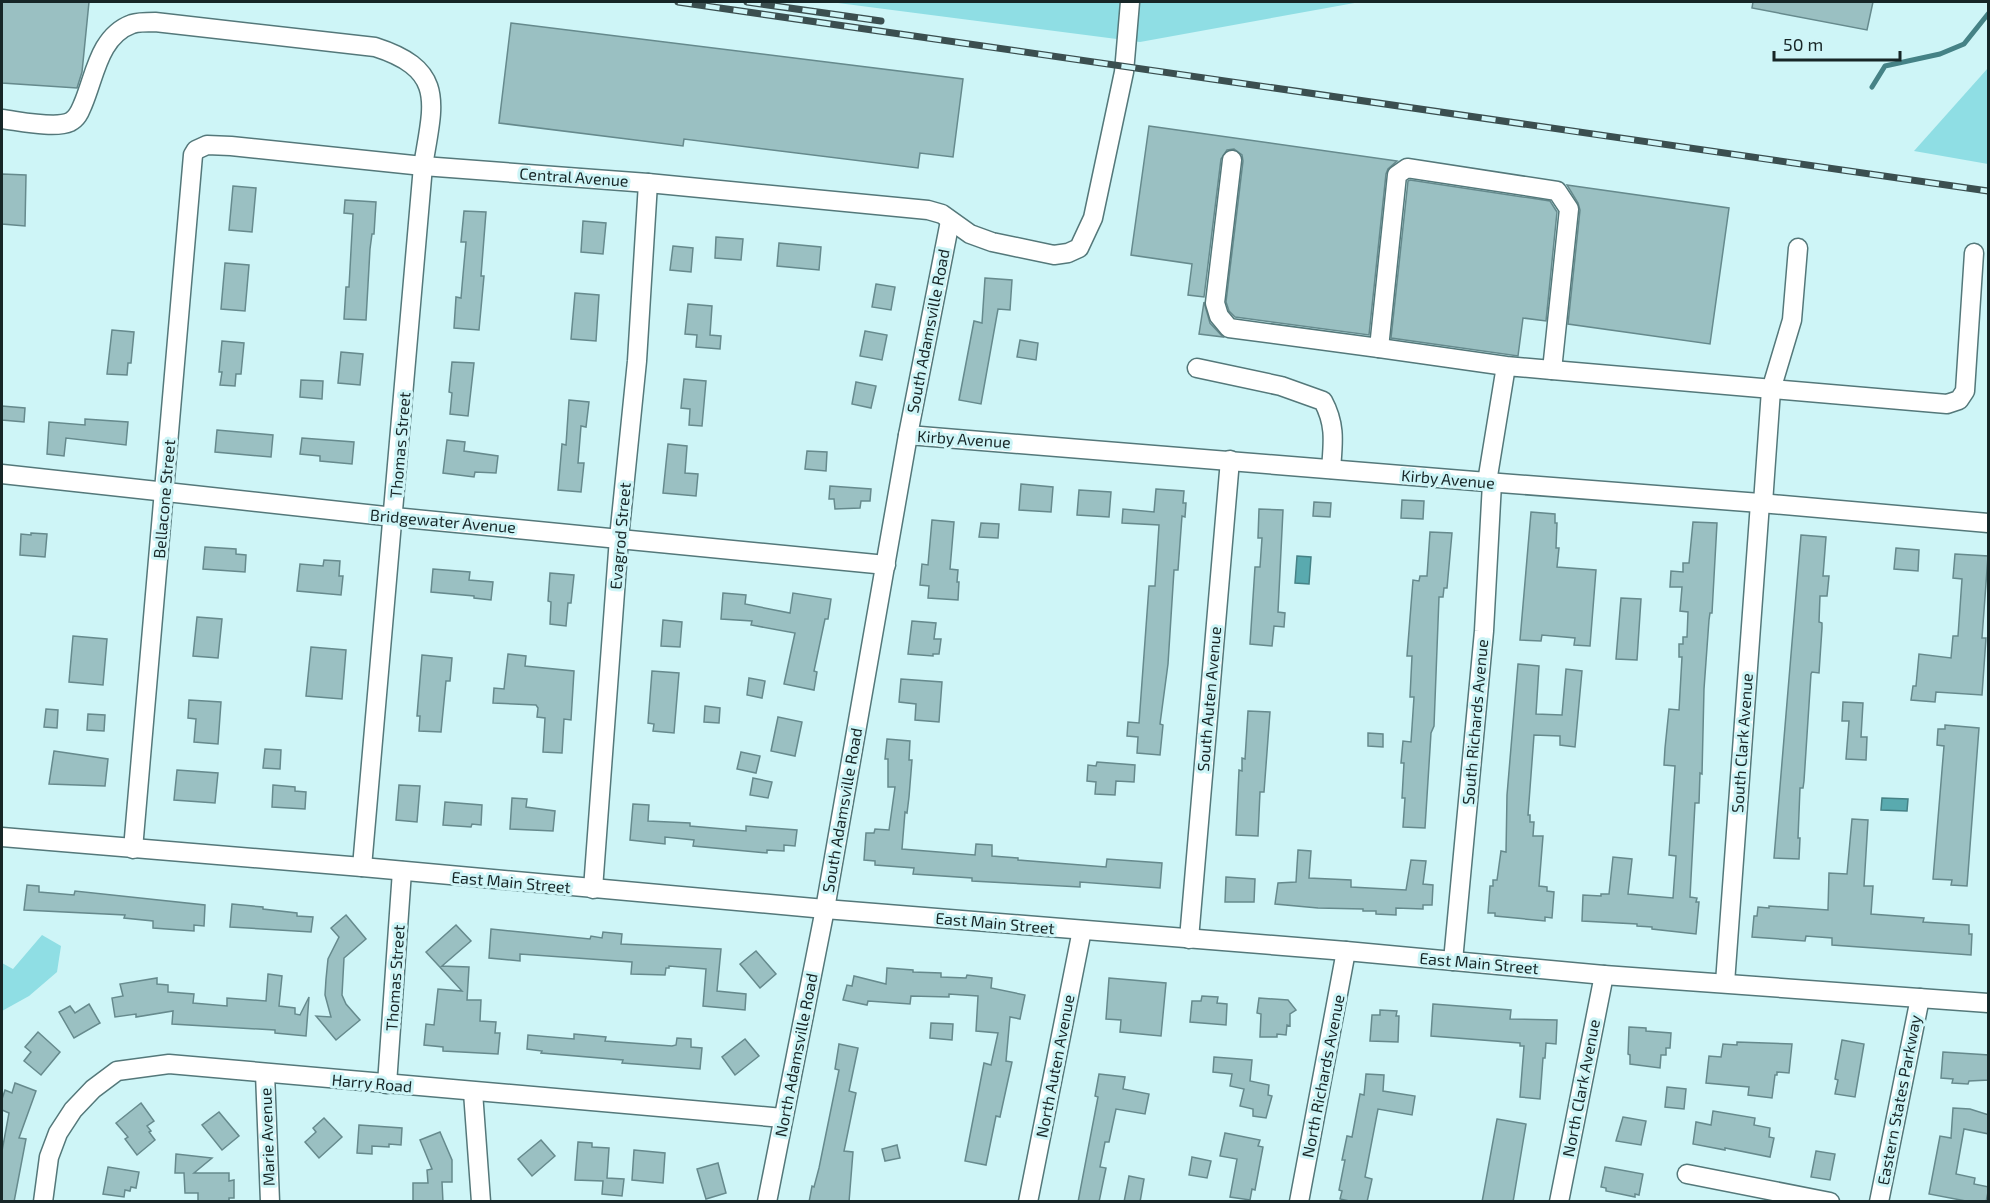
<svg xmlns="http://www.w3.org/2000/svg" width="1990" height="1203" viewBox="0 0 1990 1203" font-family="'Exo 2',sans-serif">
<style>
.green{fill:#8fdee4}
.water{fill:#59aaaf;stroke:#458286;stroke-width:1.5}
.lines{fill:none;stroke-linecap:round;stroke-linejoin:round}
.stream{stroke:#458286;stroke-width:5}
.building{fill:#9ac0c2;stroke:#668a8d;stroke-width:1.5}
.minor-casing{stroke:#54787a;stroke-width:21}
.minor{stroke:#fff;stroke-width:18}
.rail-casing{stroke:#3b4f50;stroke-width:7}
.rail{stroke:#cef5f7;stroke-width:4.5;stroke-dasharray:14;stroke-linecap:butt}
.labels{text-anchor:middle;stroke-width:6;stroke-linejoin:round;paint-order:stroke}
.street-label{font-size:16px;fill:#172627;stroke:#cef5f7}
</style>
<rect width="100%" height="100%" fill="#cef5f7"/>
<!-- green -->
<g class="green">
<path d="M840,2H1360L1140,42L838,3Z"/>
<path d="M1988,68V164L1914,151Z"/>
<path d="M42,935L61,946L57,972L29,996L2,1011V963L13,969Z"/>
</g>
<!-- water -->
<g class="water">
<path d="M1297,556L1311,557L1309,584L1295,583Z"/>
<path d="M1882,798L1908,799L1907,811L1881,810Z"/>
</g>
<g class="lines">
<!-- stream -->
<path class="stream" d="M1872,87L1885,66L1940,54L1964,44L1988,14"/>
</g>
<!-- building -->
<g class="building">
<path d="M2,2H89L82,72L77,88L2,83Z"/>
<path d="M1753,2H1873L1867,30L1752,8Z"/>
<path d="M511,23L963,79L953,157L920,153L918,168L684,139L683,146L499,123Z"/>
<path d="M1149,126L1397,161L1388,169L1386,174L1369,335L1235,317L1229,311L1226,302L1243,161L1242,155L1234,149L1227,150L1221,159L1204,297L1188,295L1192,264L1131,255Z"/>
<path d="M2,174L26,175L25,226L2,224Z"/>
<path d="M1410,180L1550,201L1557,212L1546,321L1523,318L1518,356L1391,338L1408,181Z"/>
<path d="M1567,185L1729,208L1710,344L1568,324L1580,210L1578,203Z"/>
<path d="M233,186L256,188L252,232L229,230Z"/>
<path d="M345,200L376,202L374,234H372L370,249L366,320L344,319L346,287H349L353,214L344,213Z"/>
<path d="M464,211L486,212L481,276H484L479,330L454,328L456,297L461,298L463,275L466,242H461Z"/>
<path d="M583,221L606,223L603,254L581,252Z"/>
<path d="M716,237L743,239L741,260L715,258Z"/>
<path d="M779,243L821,247L819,270L777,266Z"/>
<path d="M673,246L693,248L691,272L670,270Z"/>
<path d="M225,263L249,265L245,311L221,309Z"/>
<path d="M985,278L1012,280L1010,310L998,309L981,404L959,400L974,321L982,323Z"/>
<path d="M876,284L895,287L891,310L872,307Z"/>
<path d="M575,293L599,295L596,341L571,339Z"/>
<path d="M1204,302L1210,323L1223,337L1199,334Z"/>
<path d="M688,304L712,306L710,335L721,336L720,349L696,347L697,335L685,334Z"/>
<path d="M112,330L134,332L131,363H128L127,375L107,374Z"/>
<path d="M865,331L887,335L882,360L860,356Z"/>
<path d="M1020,340L1038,343L1036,360L1017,357Z"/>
<path d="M222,341L244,343L241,374H236L235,386L220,385L222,372H219Z"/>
<path d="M341,352L363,354L360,385L338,383Z"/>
<path d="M452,362L474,363L468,416L450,414L452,393L449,392Z"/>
<path d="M684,379L706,381L702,426L689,425L690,409L681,408Z"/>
<path d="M301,380L323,381L322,399L300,397Z"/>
<path d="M856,382L876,386L871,408L852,404Z"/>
<path d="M569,400L589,402L586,427L581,426L578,463H584L581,492L558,490L562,444L566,445Z"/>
<path d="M2,406L25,408L24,422L2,420Z"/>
<path d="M85,419L128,422L126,445L66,438L64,456L47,454L49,422L85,425Z"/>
<path d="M217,430L273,435L271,457L215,452Z"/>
<path d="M302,438L354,442L352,464L320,461V456L300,454Z"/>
<path d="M447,440L465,442L464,451L498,456L496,473L475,472L474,477L443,473Z"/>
<path d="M668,444L687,446L685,473L698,474L696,496L663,493Z"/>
<path d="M807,451L827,452L826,471L805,469Z"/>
<path d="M1021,484L1053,487L1051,512L1019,510Z"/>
<path d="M830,486L871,489L870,501H861L860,508L835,509L834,499H829Z"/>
<path d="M1156,489L1184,491L1183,503H1186L1185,517L1182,516L1178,570H1174L1168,664L1160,724L1163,725L1160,755L1137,753L1138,737L1127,736L1128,722L1139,723L1149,586H1155L1159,525L1122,523L1123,509L1154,512Z"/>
<path d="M1079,490L1111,492L1109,517L1077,515Z"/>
<path d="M1402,500L1424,501L1423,519L1401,518Z"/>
<path d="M1314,502L1331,503L1330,517L1313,516Z"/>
<path d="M1259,509L1283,510L1278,612L1285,613L1284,627L1274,626L1272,646L1250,644L1255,567H1260L1262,538H1258Z"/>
<path d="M1531,512L1555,514V523H1557L1556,548H1559L1557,567L1596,570L1590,646L1574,645L1575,638L1542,635L1541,641L1520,640Z"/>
<path d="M932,520L954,522L950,569L958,570L957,582H959L958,600L928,598L929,586L920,585L922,564L928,565Z"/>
<path d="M1693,522L1717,523L1712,613H1710L1709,620L1704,689L1702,774L1700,773L1699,803H1695L1690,897L1697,898L1696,902H1699L1696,934L1652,929V927L1637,926V924L1582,921L1583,895L1601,896V894H1609L1613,857L1632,859L1628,894L1673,898L1676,856L1669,855L1675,766L1664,765L1665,748L1669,709L1679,710L1682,657H1679V644H1683V637H1687L1688,612L1680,611L1682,587H1670L1671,571L1683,572V563H1689Z"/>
<path d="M981,523L999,524L998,538L979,537Z"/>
<path d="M1430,532L1452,533L1447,588H1444L1443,597H1439L1434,726L1431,733L1425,828L1403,827L1405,798H1402L1404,763H1401L1403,741L1411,742L1414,697H1410L1412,656H1407L1413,580L1419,581L1420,576H1427Z"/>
<path d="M31,533L47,534L45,557L20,555L21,534L31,535Z"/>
<path d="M1801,535L1826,537L1823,576H1829L1827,596H1820L1819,622L1822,623V628L1819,673L1812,672L1811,674L1804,781L1803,788H1800L1798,838H1800L1799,859L1774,858Z"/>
<path d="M205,547L236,549V554L246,555L245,572L203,569Z"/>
<path d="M1896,548L1919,550L1918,571L1894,569Z"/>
<path d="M1955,554L1988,556L1982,638H1986L1982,695L1936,692L1935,702L1911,700L1913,686H1916L1919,654L1951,658L1953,636H1958L1962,579L1953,578Z"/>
<path d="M324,560L340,561L339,576H343L341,595L297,591L300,564L323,566Z"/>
<path d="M433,569L470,572L469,580L493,582L491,600L474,598V596L431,592Z"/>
<path d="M550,573L574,575L571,603H568L566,626L550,624L551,602L548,601Z"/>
<path d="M723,593L746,595L745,604L790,613L793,593L831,599L828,619H825L814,671L817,672L814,690L784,684L795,633L751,625L752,621L721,619Z"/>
<path d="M1621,598L1641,599L1637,660L1616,659Z"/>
<path d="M197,617L222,619L218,658L193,656Z"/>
<path d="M663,620L682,622L680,647L661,646Z"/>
<path d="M912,621L936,623L934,639H941L939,654H933V656L908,654Z"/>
<path d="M73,636L107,639L103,685L69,682Z"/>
<path d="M311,647L346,650L342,699L306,696Z"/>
<path d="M508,654L526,656L525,666L574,671L571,720L564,719L562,753L543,752L545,718L537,717L538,708L536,705L493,703L494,688L504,689Z"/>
<path d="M422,655L452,658L450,681H446L441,732L419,731L420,716H417Z"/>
<path d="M1518,664L1539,666L1536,714L1562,715L1566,669L1582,671L1575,747L1560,745V736L1534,735L1528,815H1530V822H1534L1533,836H1543L1539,886L1547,887V891L1554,892L1552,918L1545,917V921L1495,916V913H1488L1490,886H1493V880H1497L1501,851L1506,852L1507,795Z"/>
<path d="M652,671L679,673L674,733L653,731L654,724L648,723Z"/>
<path d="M749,678L765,681L762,698L747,695Z"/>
<path d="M901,679L942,682L939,722L915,720L916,704L899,702Z"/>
<path d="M189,700L221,702L218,744L194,742L196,719L188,718Z"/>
<path d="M1843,702L1863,703L1861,737H1867L1866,760L1846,759L1849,721H1842Z"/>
<path d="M705,706L720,708L719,723L704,722Z"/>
<path d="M46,709L58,710L57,728L44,727Z"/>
<path d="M1248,711L1270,712L1264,792H1260L1258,836L1236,835L1239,770L1242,771V758L1245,759Z"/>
<path d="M88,714L105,715L104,731L87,730Z"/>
<path d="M778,717L802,722L795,756L771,751Z"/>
<path d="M1945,725L1979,728L1967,886L1951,885L1952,880L1933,879L1944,746L1937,745L1938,729H1945Z"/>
<path d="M1368,733L1383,734V747L1368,746Z"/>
<path d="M887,739L910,741L909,760H912L909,797L907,813L905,812L902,849L975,855L976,844L992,845V856L1018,858V860L1106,867L1107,859L1162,863L1160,888L1080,882V887L972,881V878L913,874L914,868L875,865V861L864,860L866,833H874L875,829L889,830L895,787H888V759H885Z"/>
<path d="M265,749L281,750L280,769L263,768Z"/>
<path d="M54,751L108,759L105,786L49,784Z"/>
<path d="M741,752L760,756L756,773L737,769Z"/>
<path d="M1097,762L1135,765L1134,782L1116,781L1115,795L1095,794L1096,782L1087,781L1088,765L1096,766Z"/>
<path d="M177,770L218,773L215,803L174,800Z"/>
<path d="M753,778L772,782L768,798L750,795Z"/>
<path d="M273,785L295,787V791L306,792L305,809L272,807Z"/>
<path d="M399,785L420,786L417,822L396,820Z"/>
<path d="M512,798L527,799L526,807L555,811L553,831L510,829Z"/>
<path d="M445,802L482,805L481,825L472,824L471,827L443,825Z"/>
<path d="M633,804L649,805L648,821L690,823V826L746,831V826L797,830L795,846L784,845V851L767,850V853L693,846L694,840L665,837V844L630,840Z"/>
<path d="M1852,819L1868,820L1864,886H1873L1871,914L1924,918L1923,922L1969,925V934H1972L1971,955L1832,945V938L1806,936L1805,941L1752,937L1754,916H1757L1758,907L1769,908V906L1828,910L1829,873L1847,874Z"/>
<path d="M1298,850L1311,851L1309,878L1351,880V887L1406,890L1411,860L1426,861L1423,884L1433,885L1432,905H1423V909L1396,908V915L1376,914V911H1363V909L1318,908L1275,904L1278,883L1296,882Z"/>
<path d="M1226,877L1255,879L1254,902H1225Z"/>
<path d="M27,885L39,886V892L74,895L75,891L205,905L204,926L194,925V931L153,928V921L124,918L125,915L24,910Z"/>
<path d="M232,904L263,907V909L297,913V916L313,917L311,932L230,927Z"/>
<path d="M346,915L366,939L344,958L342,995L346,1004L360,1020L336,1040L316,1016L331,1017L325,995L326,979L328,959L339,937L331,928Z"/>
<path d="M456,925L471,941L442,966L469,967L467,1000H481L480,1021L496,1022L495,1033H500L498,1054L443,1051V1047L424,1045L426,1024L434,1025L438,989L462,991L426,952Z"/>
<path d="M491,929L590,939L591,936L602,938L603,932L622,934L621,944L721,949L717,991L746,994L745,1010L703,1006L706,969L669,966V968H666L665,975L631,974L632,962L520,954V961L489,958Z"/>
<path d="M756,951L776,974L760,988L740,964Z"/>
<path d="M887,968L913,970V972L941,973V977L966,978L967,975L992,978L991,988L1025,995L1020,1019L1010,1017L1006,1061L1012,1062L1000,1117L996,1116L986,1165L965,1161L984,1063L991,1065L998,1033L976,1031L978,996L949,994V997L911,996L910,1004L868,1001L867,1005L843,1000L847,985L852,986L854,976L886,984Z"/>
<path d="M268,974L282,976L279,1006L295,1008V1014L300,1015L309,997L306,1036L275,1033V1030L172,1024L173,1011L136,1017V1014L115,1017L112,998L123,996L120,984L157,978V984L168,985V992L194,994L193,1003L227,1006V998L266,1001Z"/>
<path d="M1109,978L1166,983L1161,1036L1120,1032L1121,1020L1106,1019Z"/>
<path d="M1202,996L1218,997L1217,1003L1227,1004L1226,1025L1190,1022L1192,1001H1201Z"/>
<path d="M1259,998L1288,1000L1296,1010L1290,1014V1026L1287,1025L1286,1035L1277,1034V1037H1260L1261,1014L1257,1013Z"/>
<path d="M89,1004L100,1023L74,1038L59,1012L70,1006L75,1013Z"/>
<path d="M1433,1004L1511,1010L1510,1019L1557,1020L1556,1044L1546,1043L1545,1058H1543L1540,1099L1520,1097L1524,1046H1520V1043L1431,1036Z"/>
<path d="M1380,1010L1397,1011L1396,1016H1399L1398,1042L1370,1041L1372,1015H1380Z"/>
<path d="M931,1023L953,1024L952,1040L930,1038Z"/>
<path d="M1629,1027L1646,1028V1031L1671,1033L1670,1048H1666V1055H1661L1660,1068L1630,1064V1055L1628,1054Z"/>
<path d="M38,1032L60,1052L41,1075L24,1061L31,1052L25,1047Z"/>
<path d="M574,1034L606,1037L605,1041L672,1046L676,1045L677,1038L691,1039V1047L702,1048L700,1069L622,1063L623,1060L541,1053L542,1051L527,1049L528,1035L574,1039Z"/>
<path d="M745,1039L759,1056L735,1075L722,1057Z"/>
<path d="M1842,1040L1864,1044L1855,1097L1835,1094L1838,1080L1835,1079Z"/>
<path d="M1737,1042L1792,1044L1789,1073L1777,1072V1075H1775L1772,1098L1748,1095L1749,1087L1706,1083L1709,1056L1721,1057L1723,1044L1737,1045Z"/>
<path d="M839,1044L858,1048L849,1091L856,1093L844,1151L853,1152L849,1202H809L812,1186L814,1187L819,1168L839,1070L835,1069Z"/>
<path d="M1943,1052L1989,1055V1080L1969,1081L1968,1084L1952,1083L1953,1079L1941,1078Z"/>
<path d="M1214,1057L1252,1060L1250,1081L1269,1085L1268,1095L1272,1096L1266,1118L1253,1116V1109L1240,1106L1244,1089L1230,1086L1232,1074L1213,1072Z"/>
<path d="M1099,1074L1125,1077L1123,1089L1149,1094L1145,1114L1116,1109L1109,1142H1105L1100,1167L1106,1168L1099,1202H1078L1098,1097L1095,1096Z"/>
<path d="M1366,1074L1384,1075L1383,1091L1415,1096L1412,1115L1378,1109L1365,1177L1372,1179L1367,1202H1354L1340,1199L1342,1191L1339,1190L1345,1160H1342L1347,1136L1352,1137L1360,1094L1364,1095Z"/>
<path d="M15,1083L36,1091L19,1138L26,1139L14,1202H2V1151L9,1113L2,1110V1099L5,1090L12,1093Z"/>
<path d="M1667,1087L1686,1089L1684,1109L1665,1107Z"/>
<path d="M141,1103L154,1121L147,1126L151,1131L149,1132L155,1140L137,1155L125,1139L128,1137L116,1123Z"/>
<path d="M1953,1108L1970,1109L1989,1115V1134L1964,1129L1956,1174L1975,1178L1974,1184L1989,1187L1986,1202H1971L1929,1194L1940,1136L1951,1138Z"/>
<path d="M1713,1111L1755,1118L1754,1125L1770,1128L1769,1137L1774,1138L1770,1157L1725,1148V1150L1693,1144L1696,1122L1711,1125Z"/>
<path d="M219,1112L239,1136L222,1150L202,1125Z"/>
<path d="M1623,1117L1646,1121L1641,1145L1616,1141Z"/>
<path d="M324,1118L342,1137L319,1158L305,1142L316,1132L313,1128Z"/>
<path d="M1497,1119L1526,1124L1513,1202H1482Z"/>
<path d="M359,1125L402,1128L401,1145L389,1144V1147L372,1146V1154L357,1153Z"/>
<path d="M440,1132L452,1160V1182H442L443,1202H413V1183H428L427,1170L432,1169L420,1140Z"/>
<path d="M1225,1133L1260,1140L1258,1146L1263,1147L1255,1190L1252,1189L1250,1200L1230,1197L1237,1159L1220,1156Z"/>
<path d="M541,1140L555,1156L532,1176L518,1159Z"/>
<path d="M578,1142L592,1143V1147L609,1148L607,1178L624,1179L622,1196L602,1194L603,1181L575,1180Z"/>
<path d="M897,1145L900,1158L885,1161L882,1149Z"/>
<path d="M634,1150L665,1153L663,1183L632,1180Z"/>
<path d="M1816,1151L1835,1154L1830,1180L1811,1177Z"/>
<path d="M176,1154L212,1158L194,1173H229V1181L234,1180V1198H229V1202H198V1193H185L184,1173H175Z"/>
<path d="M1192,1157L1211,1161L1207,1178L1189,1175Z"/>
<path d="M718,1163L726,1193L706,1199L697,1169Z"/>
<path d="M108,1167L139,1172L136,1188L131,1187L130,1191L125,1190L124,1197L103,1194Z"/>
<path d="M1605,1167L1643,1174L1639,1195L1635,1194V1197L1606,1191V1188L1601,1187Z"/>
<path d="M1129,1176L1144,1179L1140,1202H1124Z"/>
</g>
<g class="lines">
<!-- minor casing -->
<g class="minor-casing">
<g id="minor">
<path d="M2,119C19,121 55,129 70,122C78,118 80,111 83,104C95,76 99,36 132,24C138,22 148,22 155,22L375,47C447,70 433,104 423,166L362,867"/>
<path d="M1232,160L1215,303L1219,316L1229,328L1379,348"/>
<path d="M1197,368L1281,386L1323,401C1336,425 1333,443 1331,469"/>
<path d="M1552,370L1947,404L1959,400L1965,391L1974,253"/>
<path d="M908,435L1487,482L1760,503L1988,523"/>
<path d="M2,474L394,517L886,565"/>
<path d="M1487,482L1506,366L1552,370L1569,209L1557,191L1407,168L1397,175L1379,348L1506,366"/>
<path d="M1763,503L1771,390L1792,320L1798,248"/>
<path d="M2,837L362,867L825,909L1346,951L1604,975L1988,1003"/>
<path d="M133,849L193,155L196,150L207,145L231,146L423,166L648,183L928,210L942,214L970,234L992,242L1054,255L1068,253L1079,248L1093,218L1124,72L1130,2"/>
<path d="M593,889L619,538L637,361L648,183"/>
<path d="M1189,939L1230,460"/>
<path d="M1453,961L1484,631L1492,483"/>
<path d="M1725,983L1760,503"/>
<path d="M265,1073L270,1202"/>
<path d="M387,1084L402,871"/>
<path d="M473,1092L481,1202"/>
<path d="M1687,1174L1830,1202"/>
<path d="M43,1202L49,1157L58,1133L73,1110L93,1089L117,1071L169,1064L783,1118"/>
<path d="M767,1202L825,909L908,435L950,221"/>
<path d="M1028,1202L1082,930"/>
<path d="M1299,1202L1346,951"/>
<path d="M1559,1202L1604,975"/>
<path d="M1879,1202L1920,998"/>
</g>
</g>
<!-- minor -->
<use href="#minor" class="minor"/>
<!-- rail casing -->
<g class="rail-casing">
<g id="rail">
<path d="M678,2L1988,191"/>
<path d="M747,2L881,21"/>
</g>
</g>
<!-- rail -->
<use href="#rail" class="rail"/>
</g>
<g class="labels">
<!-- street labels -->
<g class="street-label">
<text transform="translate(574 177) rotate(4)" y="6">Central Avenue</text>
<text transform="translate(928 331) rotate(-79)" y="6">South Adamsville Road</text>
<text transform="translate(964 439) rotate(4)" y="6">Kirby Avenue</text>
<text transform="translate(400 445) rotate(-85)" y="6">Thomas Street</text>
<text transform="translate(1448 479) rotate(5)" y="6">Kirby Avenue</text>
<text transform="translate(164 499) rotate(-85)" y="6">Bellacone Street</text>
<text transform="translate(443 521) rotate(5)" y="6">Bridgewater Avenue</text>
<text transform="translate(620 536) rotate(-85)" y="6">Evagrod Street</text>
<text transform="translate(1209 699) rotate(-85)" y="6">South Auten Avenue</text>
<text transform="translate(1475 722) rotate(-85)" y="6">South Richards Avenue</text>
<text transform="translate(1742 743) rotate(-86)" y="6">South Clark Avenue</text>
<text transform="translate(842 810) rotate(-80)" y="6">South Adamsville Road</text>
<text transform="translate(511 882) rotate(5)" y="6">East Main Street</text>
<text transform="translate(995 923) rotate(5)" y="6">East Main Street</text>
<text transform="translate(1479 963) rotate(5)" y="6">East Main Street</text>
<text transform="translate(395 978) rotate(-86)" y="6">Thomas Street</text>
<text transform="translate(796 1055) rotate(-79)" y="6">North Adamsville Road</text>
<text transform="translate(1055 1066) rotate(-79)" y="6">North Auten Avenue</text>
<text transform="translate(1323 1076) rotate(-79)" y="6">North Richards Avenue</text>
<text transform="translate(372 1083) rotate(5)" y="6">Harry Road</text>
<text transform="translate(1581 1088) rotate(-79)" y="6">North Clark Avenue</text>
<text transform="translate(1899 1100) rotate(-79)" y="6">Eastern States Parkway</text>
<text transform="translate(267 1137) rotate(-92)" y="6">Marie Avenue</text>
</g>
</g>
<!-- border -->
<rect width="1990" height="1203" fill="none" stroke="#172627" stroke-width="6"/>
<!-- scale -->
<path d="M1774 51v9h126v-9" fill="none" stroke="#172627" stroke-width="3"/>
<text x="1783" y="51" font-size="18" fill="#172627" stroke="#cef5f7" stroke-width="4.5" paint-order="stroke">50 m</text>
</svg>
